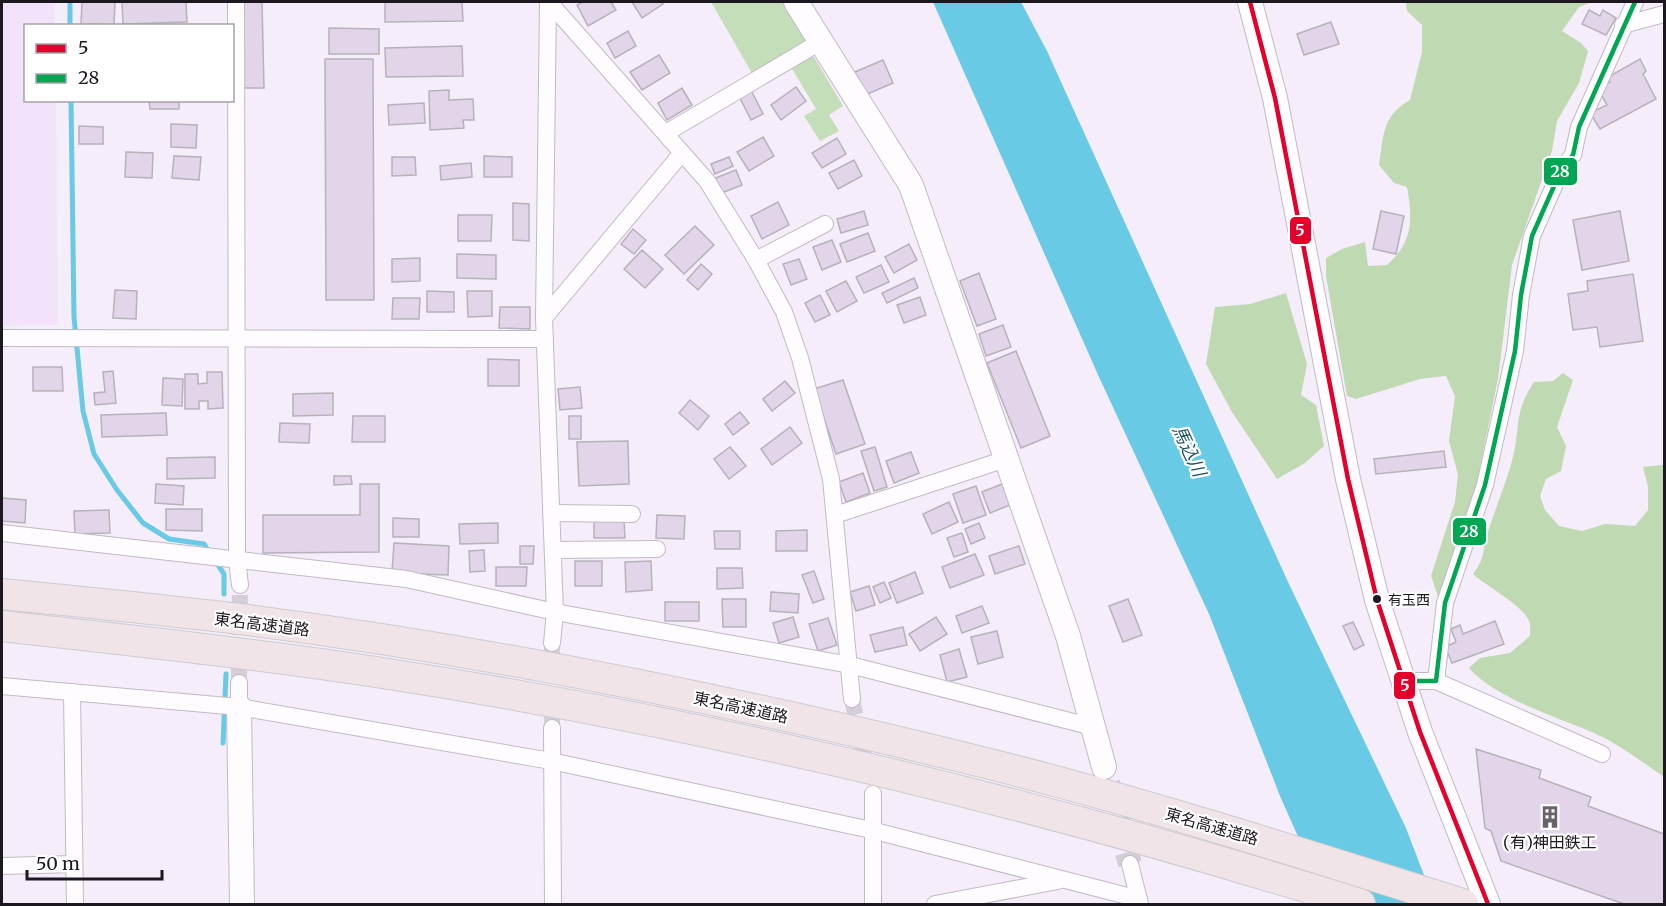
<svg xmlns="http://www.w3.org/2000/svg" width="1666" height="906" viewBox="0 0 1666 906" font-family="Merriweather,'Noto Sans JP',serif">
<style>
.built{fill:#f2e3fa}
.green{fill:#c5deba}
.forest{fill:#bfd9b3}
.water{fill:#68cae4}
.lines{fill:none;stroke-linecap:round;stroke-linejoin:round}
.stream{stroke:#68cae4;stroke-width:5}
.building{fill:#e2d5ea;stroke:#b7b1bb;stroke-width:1.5}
.street-tunnel{stroke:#d5cdd8;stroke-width:16;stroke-dasharray:16 8;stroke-linecap:butt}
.secondary-tunnel{stroke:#d5cdd8;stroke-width:24;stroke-dasharray:24 12;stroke-linecap:butt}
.street-casing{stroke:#c1bac4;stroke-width:18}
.secondary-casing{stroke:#c1bac4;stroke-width:26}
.highway-casing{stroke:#cecad0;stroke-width:32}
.street{stroke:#fefcfe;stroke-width:16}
.secondary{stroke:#fefcfe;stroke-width:24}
.highway{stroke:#f1e4e8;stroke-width:30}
.bus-1-casing{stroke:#fff;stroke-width:9}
.bus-2-casing{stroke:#fff;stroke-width:9}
.bus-1{stroke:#e4002b;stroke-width:4.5}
.bus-2{stroke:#00a651;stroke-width:4.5}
.bus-dot{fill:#1d1720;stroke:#fff;stroke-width:2}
.labels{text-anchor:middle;stroke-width:4.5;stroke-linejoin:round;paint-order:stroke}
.bus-label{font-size:14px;fill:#1d1720;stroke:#fff;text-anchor:start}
.street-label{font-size:16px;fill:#1d1720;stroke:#fff}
.poi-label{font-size:16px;fill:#1d1720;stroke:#fff}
.water-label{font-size:18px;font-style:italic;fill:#1d5462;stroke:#fff}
.line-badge{stroke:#fff;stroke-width:2}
.badge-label{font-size:16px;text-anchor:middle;font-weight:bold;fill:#fff}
</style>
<rect width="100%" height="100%" fill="#f5edf9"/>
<!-- built -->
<path class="built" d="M2,2H54L55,25L26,26V100L56,101L58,325L2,326Z"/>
<!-- green -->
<g class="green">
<path d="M711,2H785L809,42L753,75Z"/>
<path d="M809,57H814L843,106L829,115L839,131L820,141L804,116L816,109L791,67Z"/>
</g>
<!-- forest -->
<g class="forest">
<path d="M1406,2H1592L1579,7L1562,31L1581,43L1588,51L1579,83L1557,121L1552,151L1512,265L1498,379L1476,486L1439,599L1431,576L1455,502L1458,475L1449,441L1455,396L1446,376L1420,379L1356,399L1347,396L1326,276V258L1342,249L1365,242L1368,266L1387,265C1413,242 1413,220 1407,187L1394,183L1379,165C1384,134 1382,116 1410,100L1422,52V25L1407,11Z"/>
<path d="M1286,293L1307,364L1301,395L1316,405L1324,446L1305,463L1277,479L1232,412L1206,364L1215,307L1250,304Z"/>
<path d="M1563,373L1573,380L1557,427L1566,446L1561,471L1546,479L1540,496L1545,510L1559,526L1582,531L1605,524L1635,526L1648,510V487L1643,467L1664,465V777C1642,762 1619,744 1594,733C1557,717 1495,698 1469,668L1480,658L1510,653L1530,636C1530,632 1531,625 1529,621C1523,605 1487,587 1473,574C1487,556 1481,551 1488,532C1496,506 1510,474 1515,448C1520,418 1516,410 1534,382L1553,381Z"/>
</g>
<!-- water -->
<path class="water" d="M933,2H1021L1047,51L1288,582L1406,828L1435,904H1328L1280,796L1209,614L1099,377Z"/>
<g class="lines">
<!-- stream -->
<g class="stream">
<path d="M70,2V26"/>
<path d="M71,100L74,317L83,411L94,454L117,490L143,523L169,539L204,544L209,552"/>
<path d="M216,562L224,574V594"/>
<path d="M223,743L226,674"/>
</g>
</g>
<!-- building -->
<g class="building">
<path d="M82,2H115L114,25L81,24Z"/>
<path d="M122,2H186L187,22L123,24Z"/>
<path d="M243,2H262L264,88H244Z"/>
<path d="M385,2H462L463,21L385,22Z"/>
<path d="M583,2H611L616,10L588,26L577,5Z"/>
<path d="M632,2H661L663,4L642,18Z"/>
<path d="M1589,10L1600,16L1603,10L1616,18L1606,35L1582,24Z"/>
<path d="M1331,22L1339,44L1304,55L1297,34Z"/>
<path d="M329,28L379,29V54H329Z"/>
<path d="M628,31L636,46L615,58L607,43Z"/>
<path d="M462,46L463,76L386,77L385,48Z"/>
<path d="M659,55L670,73L642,90L630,72Z"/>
<path d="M325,59H373L374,300H326Z"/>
<path d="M1640,59L1646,71L1643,74L1656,99L1600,129L1590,113L1607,105L1598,89L1610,82L1608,77Z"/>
<path d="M883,60L893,83L865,95L855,72Z"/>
<path d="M796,87L806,101L781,120L771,105Z"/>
<path d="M682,88L692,105L667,120L658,103Z"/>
<path d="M750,88L763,114L751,120L738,94Z"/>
<path d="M449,90V100L473,99L474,120H463L464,128L430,130L429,91Z"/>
<path d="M149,100H179V109H150Z"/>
<path d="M424,103L425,123L389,125L388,105Z"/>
<path d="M171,124L197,125L196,148L171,147Z"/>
<path d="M79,126L103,127V144H79Z"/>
<path d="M763,137L774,156L749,171L737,152Z"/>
<path d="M837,138L846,154L822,168L812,153Z"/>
<path d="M126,152L153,153L152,178L125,177Z"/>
<path d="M174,156L201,157L199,180L172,178Z"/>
<path d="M484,156L512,157V177H484Z"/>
<path d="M392,157H415L416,175L392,176Z"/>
<path d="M729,157L733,166L715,174L711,164Z"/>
<path d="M854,160L862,176L838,189L829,173Z"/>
<path d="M471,163L472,177L441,180L440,166Z"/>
<path d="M736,170L742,185L719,194L713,179Z"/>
<path d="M778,202L789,225L762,239L751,216Z"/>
<path d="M513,203L529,204V241L513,240Z"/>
<path d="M864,211L868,225L841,233L837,219Z"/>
<path d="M1381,211L1404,216L1396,254L1373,249Z"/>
<path d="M1620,211L1629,261L1582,270L1573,220Z"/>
<path d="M458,215H492L491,241H458Z"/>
<path d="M695,226L714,245L684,274L665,255Z"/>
<path d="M633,229L646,240L634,254L621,244Z"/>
<path d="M868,233L875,251L847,262L840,244Z"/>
<path d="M832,240L841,262L822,270L813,247Z"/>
<path d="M909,244L917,260L894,273L885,257Z"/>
<path d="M642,250L663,269L645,288L624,269Z"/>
<path d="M457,254L496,255V279L457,278Z"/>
<path d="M420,258V281L392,282V259Z"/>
<path d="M799,259L807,279L791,285L783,264Z"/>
<path d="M701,264L712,274L698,290L687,280Z"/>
<path d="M881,265L889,282L864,293L856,277Z"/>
<path d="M979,273L996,319L977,326L960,281Z"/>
<path d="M1633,274L1643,341L1600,347L1597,327L1573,330L1568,294L1588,291L1587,281Z"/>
<path d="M914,278L918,288L887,303L882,293Z"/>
<path d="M846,281L857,301L837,312L826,291Z"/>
<path d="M115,290L137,291L136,319L113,318Z"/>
<path d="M427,291L454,292V312H427Z"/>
<path d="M467,291H492V316L468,317Z"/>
<path d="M820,295L830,315L815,322L805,303Z"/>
<path d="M920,297L926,315L904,323L897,305Z"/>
<path d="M393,298H420L419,319H392Z"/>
<path d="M500,307H530V329L499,328Z"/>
<path d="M1003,325L1011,347L986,356L979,334Z"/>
<path d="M1016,351L1050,436L1021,448L987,363Z"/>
<path d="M488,359L519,360V386H488Z"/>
<path d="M33,367H62L63,391H33Z"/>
<path d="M113,371L116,403L95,405L94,393L105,392L103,372Z"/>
<path d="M207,372H222L223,408L208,409V401H199V409H185V374H198V384L207,383Z"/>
<path d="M163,378L183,379L182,406L162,405Z"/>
<path d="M843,380L865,444L836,454L814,389Z"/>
<path d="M785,381L795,393L772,411L763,399Z"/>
<path d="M580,387L582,408L560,410L558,389Z"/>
<path d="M333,393V415L293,416V394Z"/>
<path d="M690,400L709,416L698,430L679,413Z"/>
<path d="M740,412L749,423L733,435L725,424Z"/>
<path d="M166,413L167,435L102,437L101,415Z"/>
<path d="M353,416H385V442H352Z"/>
<rect x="569" y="416" width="12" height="23"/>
<path d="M280,423L310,424L309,443L279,442Z"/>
<path d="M790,427L802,443L772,465L761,449Z"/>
<path d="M628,441L629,484L579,486L577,442Z"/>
<path d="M730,447L746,466L729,479L714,459Z"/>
<path d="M875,447L887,487L874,491L861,451Z"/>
<path d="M1444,451L1446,467L1376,474L1374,459Z"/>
<path d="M911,452L919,473L894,483L886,461Z"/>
<path d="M215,457V478L167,479V458Z"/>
<path d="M863,473L870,493L846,502L839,482Z"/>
<path d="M334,476H351L352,484L334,485Z"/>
<path d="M156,484L184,486L183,505L155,503Z"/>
<path d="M360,484H379V552L263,553V515H360Z"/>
<path d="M1002,484L1010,505L990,513L982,492Z"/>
<path d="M976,486L986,515L963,523L953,494Z"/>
<path d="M2,498L26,500L25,523L2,521Z"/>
<path d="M949,502L958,522L932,534L923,514Z"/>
<path d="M166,509H202V531L166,530Z"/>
<path d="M109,510L110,533L75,534L74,511Z"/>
<path d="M657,515L685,516L684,539L656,538Z"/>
<path d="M393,518L419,519V537H393Z"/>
<path d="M594,520H624L625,538H594Z"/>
<path d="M498,523V543L460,544L459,524Z"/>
<path d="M979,523L985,538L971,544L965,529Z"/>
<path d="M807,530V551H776V531Z"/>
<path d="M714,531H740V549H715Z"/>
<path d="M962,533L968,552L954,557L947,538Z"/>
<path d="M394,543L449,546L448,575L392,573Z"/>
<path d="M520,546H534L533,564H520Z"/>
<path d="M1019,546L1025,564L995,574L989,556Z"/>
<path d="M484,550L485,571L470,572L469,551Z"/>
<path d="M975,554L984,575L950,588L942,567Z"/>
<rect x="575" y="561" width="27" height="25"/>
<path d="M651,561L652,590L626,592L625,562Z"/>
<path d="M496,567H527L526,586H496Z"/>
<path d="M717,568H742L743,588L717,589Z"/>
<path d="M814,571L824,599L813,603L802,575Z"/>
<path d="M915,572L923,593L897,603L889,583Z"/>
<path d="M884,582L891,598L880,603L873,587Z"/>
<path d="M869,586L875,605L856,611L850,592Z"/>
<path d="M771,592L799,594L798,613L770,611Z"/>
<path d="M722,599H746V627H723Z"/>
<path d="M1128,599L1142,635L1123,642L1109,606Z"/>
<rect x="665" y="602" width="34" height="19"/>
<path d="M982,606L989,623L962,633L956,616Z"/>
<path d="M793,617L799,637L779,643L773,623Z"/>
<path d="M936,617L947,634L920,651L909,634Z"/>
<path d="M828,618L837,645L818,651L809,624Z"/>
<path d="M1495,621L1504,644L1452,663L1445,647L1456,642L1451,629L1460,625L1463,634Z"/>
<path d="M1353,622L1364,645L1354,650L1343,626Z"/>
<path d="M903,627L907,645L875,652L870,635Z"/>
<path d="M997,631L1003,657L978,664L971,637Z"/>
<path d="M959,649L967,677L947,682L940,655Z"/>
<path d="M1476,749L1541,770L1539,778L1591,797L1588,806L1664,834V904H1624L1501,861L1491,831L1485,828Z"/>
</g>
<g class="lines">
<!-- street-tunnel -->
<g class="street-tunnel">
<path d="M239,683L240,585"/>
<path d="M852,699L868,774"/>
<path d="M552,728V643"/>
</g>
<!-- secondary-tunnel -->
<path class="secondary-tunnel" d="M1108,783L1130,864"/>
<!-- street casing -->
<g class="street-casing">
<g id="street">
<path d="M236,2L237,560L240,585"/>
<path d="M548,2L544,318L555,612L552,643"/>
<path d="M549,2L707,181L756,260L784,312L800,358L831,479L852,699"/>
<path d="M1623,25L1664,14"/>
<path d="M666,133L820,42"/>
<path d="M756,260L825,224"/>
<path d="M544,318L682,153"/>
<path d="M2,338L545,339"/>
<path d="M551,513L632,514"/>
<path d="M835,515L1006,459"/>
<path d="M2,533L406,579L555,612L850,665L1093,727"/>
<path d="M553,550L657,549"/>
<path d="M1404,681H1436L1445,603L1485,485L1515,351L1521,295L1532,236L1562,168L1573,155L1579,127L1635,2"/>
<path d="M1436,681L1602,754"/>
<path d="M2,686L239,707L551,761L871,830L1139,899"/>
<path d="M72,692L75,904"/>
<path d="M239,707V683"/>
<path d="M552,728L553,904"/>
<path d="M873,794V904"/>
<path d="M1130,864L1140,904"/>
<path d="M2,866L74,864"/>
<path d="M935,904L1058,881"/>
</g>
</g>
<!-- secondary casing -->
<g class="secondary-casing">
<g id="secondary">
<path d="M796,2L911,185L1068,636L1104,767"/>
<path d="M1250,2L1275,98L1348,479L1377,600L1420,732L1488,904"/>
<path d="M239,707L242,904"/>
</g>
</g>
<!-- highway casing -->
<g class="highway-casing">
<g id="highway">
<path d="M2,594C84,602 166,610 248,620C499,652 749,704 994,765C1152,805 1307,855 1463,904"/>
<path d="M2,626C126,640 251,653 376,672C709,723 1038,803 1360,904"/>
</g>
</g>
<!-- street -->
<use href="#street" class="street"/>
<!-- secondary -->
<use href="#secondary" class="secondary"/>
<!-- highway -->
<use href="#highway" class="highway"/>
<!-- bus-1 casing -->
<g class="bus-1-casing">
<path id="bus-1" d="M1250,2L1275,98L1348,479L1377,600L1420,732L1488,904"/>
</g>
<!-- bus-2 casing -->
<g class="bus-2-casing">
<path id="bus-2" d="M1404,681H1436L1445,603L1485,485L1515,351L1521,295L1532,236L1562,168L1573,155L1579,127L1635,2"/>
</g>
<!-- bus-1 -->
<use href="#bus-1" class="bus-1"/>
<!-- bus-2 -->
<use href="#bus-2" class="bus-2"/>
</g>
<!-- icons -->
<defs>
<g id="building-bare" transform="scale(1.8)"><path d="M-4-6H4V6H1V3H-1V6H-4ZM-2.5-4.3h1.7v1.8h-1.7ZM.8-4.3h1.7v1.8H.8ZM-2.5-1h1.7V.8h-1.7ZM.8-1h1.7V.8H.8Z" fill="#69626c" stroke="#fff" stroke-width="2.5" paint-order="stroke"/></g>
</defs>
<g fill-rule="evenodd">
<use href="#building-bare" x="1550" y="817"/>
</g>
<!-- markers -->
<circle class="bus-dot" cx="1377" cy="599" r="5"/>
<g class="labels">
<!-- bus labels -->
<g class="bus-label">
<text x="1388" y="605">有玉西</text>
</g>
<!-- street labels -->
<g class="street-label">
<text transform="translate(262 624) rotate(7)" y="6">東名高速道路</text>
<text transform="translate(741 707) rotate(12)" y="6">東名高速道路</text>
<text transform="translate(1212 826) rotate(16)" y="6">東名高速道路</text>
</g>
<!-- poi labels -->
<g class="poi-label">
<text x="1550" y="848">(有)神田鉄工</text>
</g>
<!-- water labels -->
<g class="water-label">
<text transform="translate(1189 451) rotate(65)" y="6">馬込川</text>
</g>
</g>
<g class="line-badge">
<rect x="1543" y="157" width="35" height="29" rx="6" fill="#00a651"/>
<rect x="1289" y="216" width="23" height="29" rx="6" fill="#e4002b"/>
<rect x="1452" y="517" width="35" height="29" rx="6" fill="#00a651"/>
<rect x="1393" y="671" width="23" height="29" rx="6" fill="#e4002b"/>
</g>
<g class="badge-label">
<text x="1560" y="177">28</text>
<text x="1300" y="236">5</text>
<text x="1469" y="537">28</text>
<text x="1405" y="691">5</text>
</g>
<!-- border -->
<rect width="1666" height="906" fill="none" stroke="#1d1720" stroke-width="6"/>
<!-- legend -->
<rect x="24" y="24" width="210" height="78" fill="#ffffff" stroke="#a5a2a6" stroke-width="1.5"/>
<rect x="36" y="44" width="30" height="9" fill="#e4002b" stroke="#a5a2a6" stroke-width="1.5"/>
<text x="78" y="54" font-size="18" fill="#1d1720">5</text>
<rect x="36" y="74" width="30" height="9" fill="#00a651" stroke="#a5a2a6" stroke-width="1.5"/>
<text x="78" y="84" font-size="18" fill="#1d1720">28</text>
<!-- scale -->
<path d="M27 870v9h135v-9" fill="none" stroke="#1d1720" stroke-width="3"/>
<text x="36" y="870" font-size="18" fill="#1d1720" stroke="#ffffff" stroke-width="4.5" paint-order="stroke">50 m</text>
</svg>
